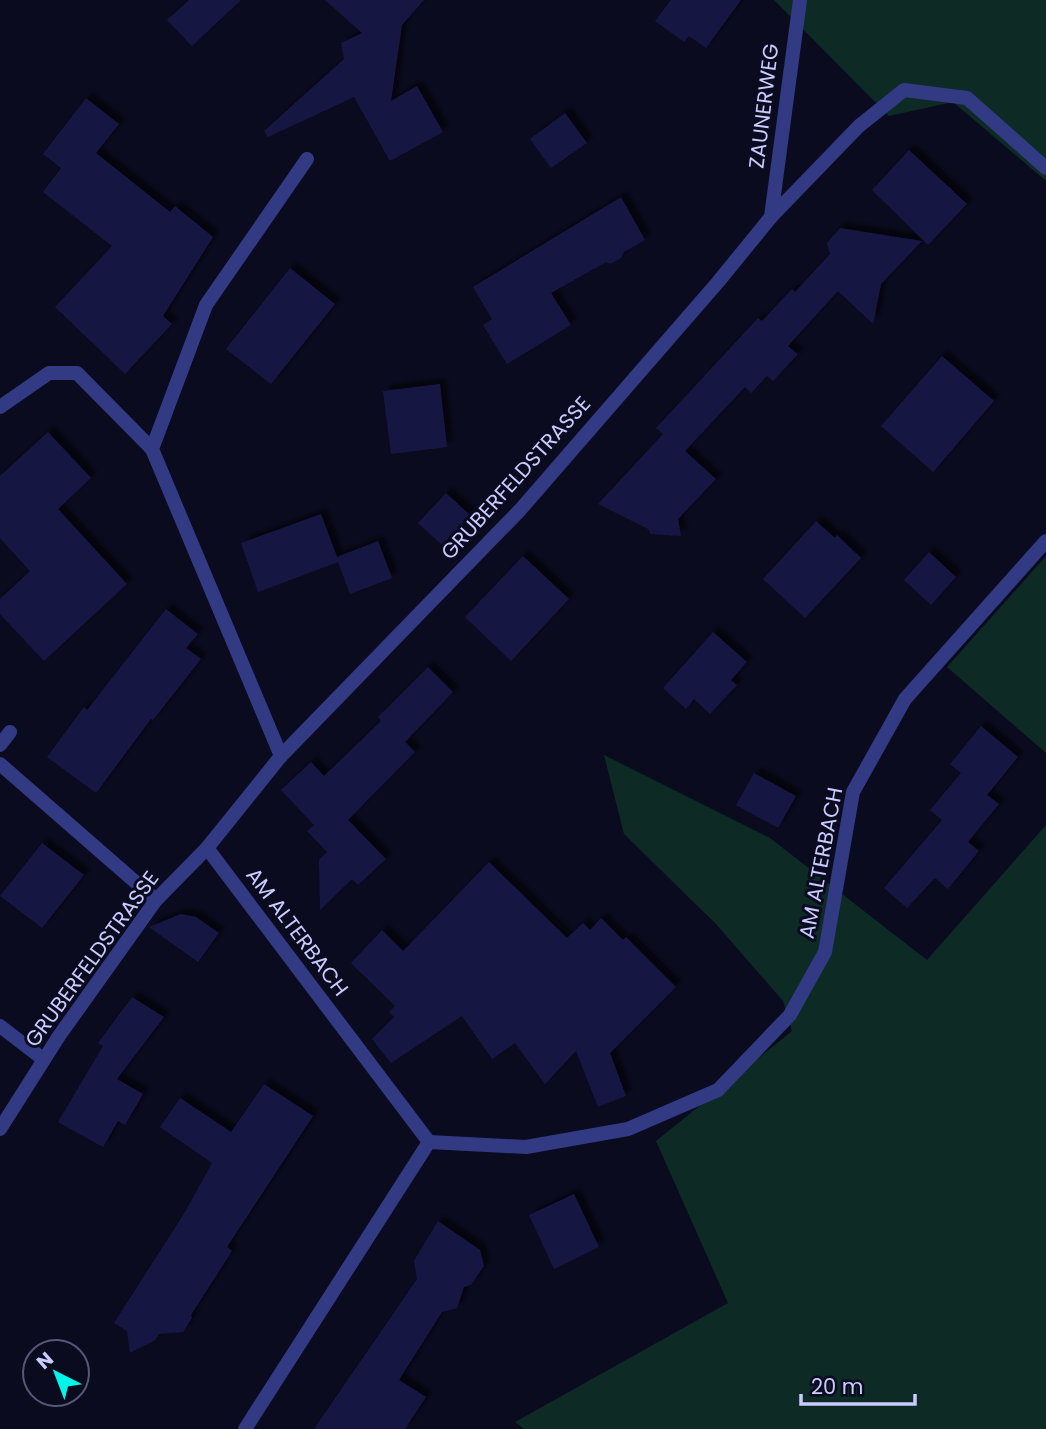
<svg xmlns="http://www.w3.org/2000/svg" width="1046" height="1429" viewBox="0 0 1046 1429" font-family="Poppins,sans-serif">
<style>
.green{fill:#0d2a25}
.building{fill:#181543;filter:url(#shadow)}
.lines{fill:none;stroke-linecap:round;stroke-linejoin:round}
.lane{stroke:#313a83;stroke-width:14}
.street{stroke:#313a83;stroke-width:14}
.labels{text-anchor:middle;stroke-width:6;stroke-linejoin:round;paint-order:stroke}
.street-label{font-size:21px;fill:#cacbff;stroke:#0b0b20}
</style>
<defs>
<filter id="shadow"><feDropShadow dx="6" dy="-6" stdDeviation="2" flood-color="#0009"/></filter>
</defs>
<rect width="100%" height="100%" fill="#0b0b20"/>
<!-- green -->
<g class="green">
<path d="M774,0H1046V181L953,102L889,116Z"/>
<path d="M1046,556V753L947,667Z"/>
<path d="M604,755L770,838L927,960L1046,825V1429H524L515,1422L728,1303L656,1141L792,1031L783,1001L716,924L624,834Z"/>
</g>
<!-- building -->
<g class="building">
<path d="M189,0H241L192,46L167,20Z"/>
<path d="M325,0H424L402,25L391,101L417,86L443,132L390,161L354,97L268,137L264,131L344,59L341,43L362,33Z"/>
<path d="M671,0H741L706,48L689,36L684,42L655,21Z"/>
<path d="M86,98L119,124L96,153L170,212L175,206L213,237L163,316L172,324L125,374L55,307L112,246L43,192L61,168L43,154Z"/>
<path d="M565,113L587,143L551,168L530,139Z"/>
<path d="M909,150L967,204L928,245L872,190Z"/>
<path d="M621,197L645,240L624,252L621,258L610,264L606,262L551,293L571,325L507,364L483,325L492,319L473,287Z"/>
<path d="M840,228L922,241L881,284L873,324L838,291L788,346L798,354L773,381L767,376L751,393L745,387L685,451L716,479L678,519L681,536L651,534L648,529L598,504L663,434L656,428L682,400L758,318L762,321L792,289L795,292L830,254L827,243Z"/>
<path d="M290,268L335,304L271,384L226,349Z"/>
<path d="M942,356L994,401L933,472L881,426Z"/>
<path d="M440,384L447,447L391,454L383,391Z"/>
<path d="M48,432L91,478L58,509L127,584L44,661L0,614V599L30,571L0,538V476Z"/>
<path d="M446,493L470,515L442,545L418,523Z"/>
<path d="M321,514L337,557L378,541L392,578L350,594L338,562L258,592L241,543Z"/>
<path d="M816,521L835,538L837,535L861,558L805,618L763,579Z"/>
<path d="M929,552L956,577L931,605L904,580Z"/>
<path d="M523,556L569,599L511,661L465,617Z"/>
<path d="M166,609L198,634L186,648L201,659L153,720L151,719L96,793L47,757L84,707L87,710Z"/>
<path d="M713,632L747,662L731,680L737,685L710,714L694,699L686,709L663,688Z"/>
<path d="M428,667L453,692L405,742L415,752L348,820L386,859L358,885L352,879L320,910L319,860L327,852L307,831L314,825L281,790L311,762L324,776L381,721L378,717Z"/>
<path d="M981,726L1018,757L987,795L999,804L968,842L979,851L948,889L935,878L907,908L884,888L942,820L930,810L961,773L950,764Z"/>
<path d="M754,773L796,796L778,828L736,805Z"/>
<path d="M42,843L84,875L42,928L0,896Z"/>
<path d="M489,862L567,938L583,923L590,930L601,918L623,940L626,937L676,987L610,1053L626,1096L598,1107L576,1051L545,1084L515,1043L492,1059L462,1016L391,1063L372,1039L394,1017L389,1012L395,1006L351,963L382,930L403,951Z"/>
<path d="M181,914L196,917L219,933L198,962L149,927Z"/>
<path d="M132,997L164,1017L117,1079L143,1094L125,1125L118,1121L103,1147L58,1122L103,1046L98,1043Z"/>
<path d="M264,1084L313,1116L227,1247L232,1251L191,1315L192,1318L183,1332L159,1334L155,1340L130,1353L127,1331L114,1323L185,1212L212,1163L160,1127L180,1098L231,1132Z"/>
<path d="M574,1194L599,1247L554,1269L529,1215Z"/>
<path d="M438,1221L480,1250L484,1266L471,1285L464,1287L457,1308L442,1312L399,1380L426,1397L405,1429H314L417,1279L414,1261Z"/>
</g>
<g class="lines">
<!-- lane -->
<g class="lane">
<path d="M0,407L49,373H77L152,449"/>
<path d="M0,745L10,732"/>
<path d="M0,764L156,900"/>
</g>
<!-- street -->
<g class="street">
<path d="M771,217L800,0"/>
<path d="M281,756L152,449L206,305L307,159"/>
<path d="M207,848L429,1142"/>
<path d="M0,1026L43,1059"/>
<path d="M0,1129L59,1036L156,900L207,848L281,756L520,510L718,282L771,217L859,126L904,90L967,98L1046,168"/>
<path d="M245,1429L429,1142L526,1147L628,1129L718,1090L790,1015L825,952L853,792L905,699L1046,541"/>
</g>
</g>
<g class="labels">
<!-- street labels -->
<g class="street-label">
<text transform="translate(764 106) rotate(-83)" y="7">ZAUNERWEG</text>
<text transform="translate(516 478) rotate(-48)" y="7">GRUBERFELDSTRASSE</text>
<text transform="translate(821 863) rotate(-79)" y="7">AM ALTERBACH</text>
<text transform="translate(297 932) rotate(53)" y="7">AM ALTERBACH</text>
<text transform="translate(92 959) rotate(-54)" y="7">GRUBERFELDSTRASSE</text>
</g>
</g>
<!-- north arrow -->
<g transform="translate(56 1373) rotate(318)"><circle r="33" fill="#0b0b20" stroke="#575879" stroke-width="2"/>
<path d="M0-5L12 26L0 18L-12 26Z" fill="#00f5eb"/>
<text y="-10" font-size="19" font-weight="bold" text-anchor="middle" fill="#cacbff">N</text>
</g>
<!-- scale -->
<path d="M801 1394v10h114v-10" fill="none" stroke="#cacbff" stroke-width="3.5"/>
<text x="811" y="1394" font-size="21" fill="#cacbff" stroke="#0b0b20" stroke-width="5" paint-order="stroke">20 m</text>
</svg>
